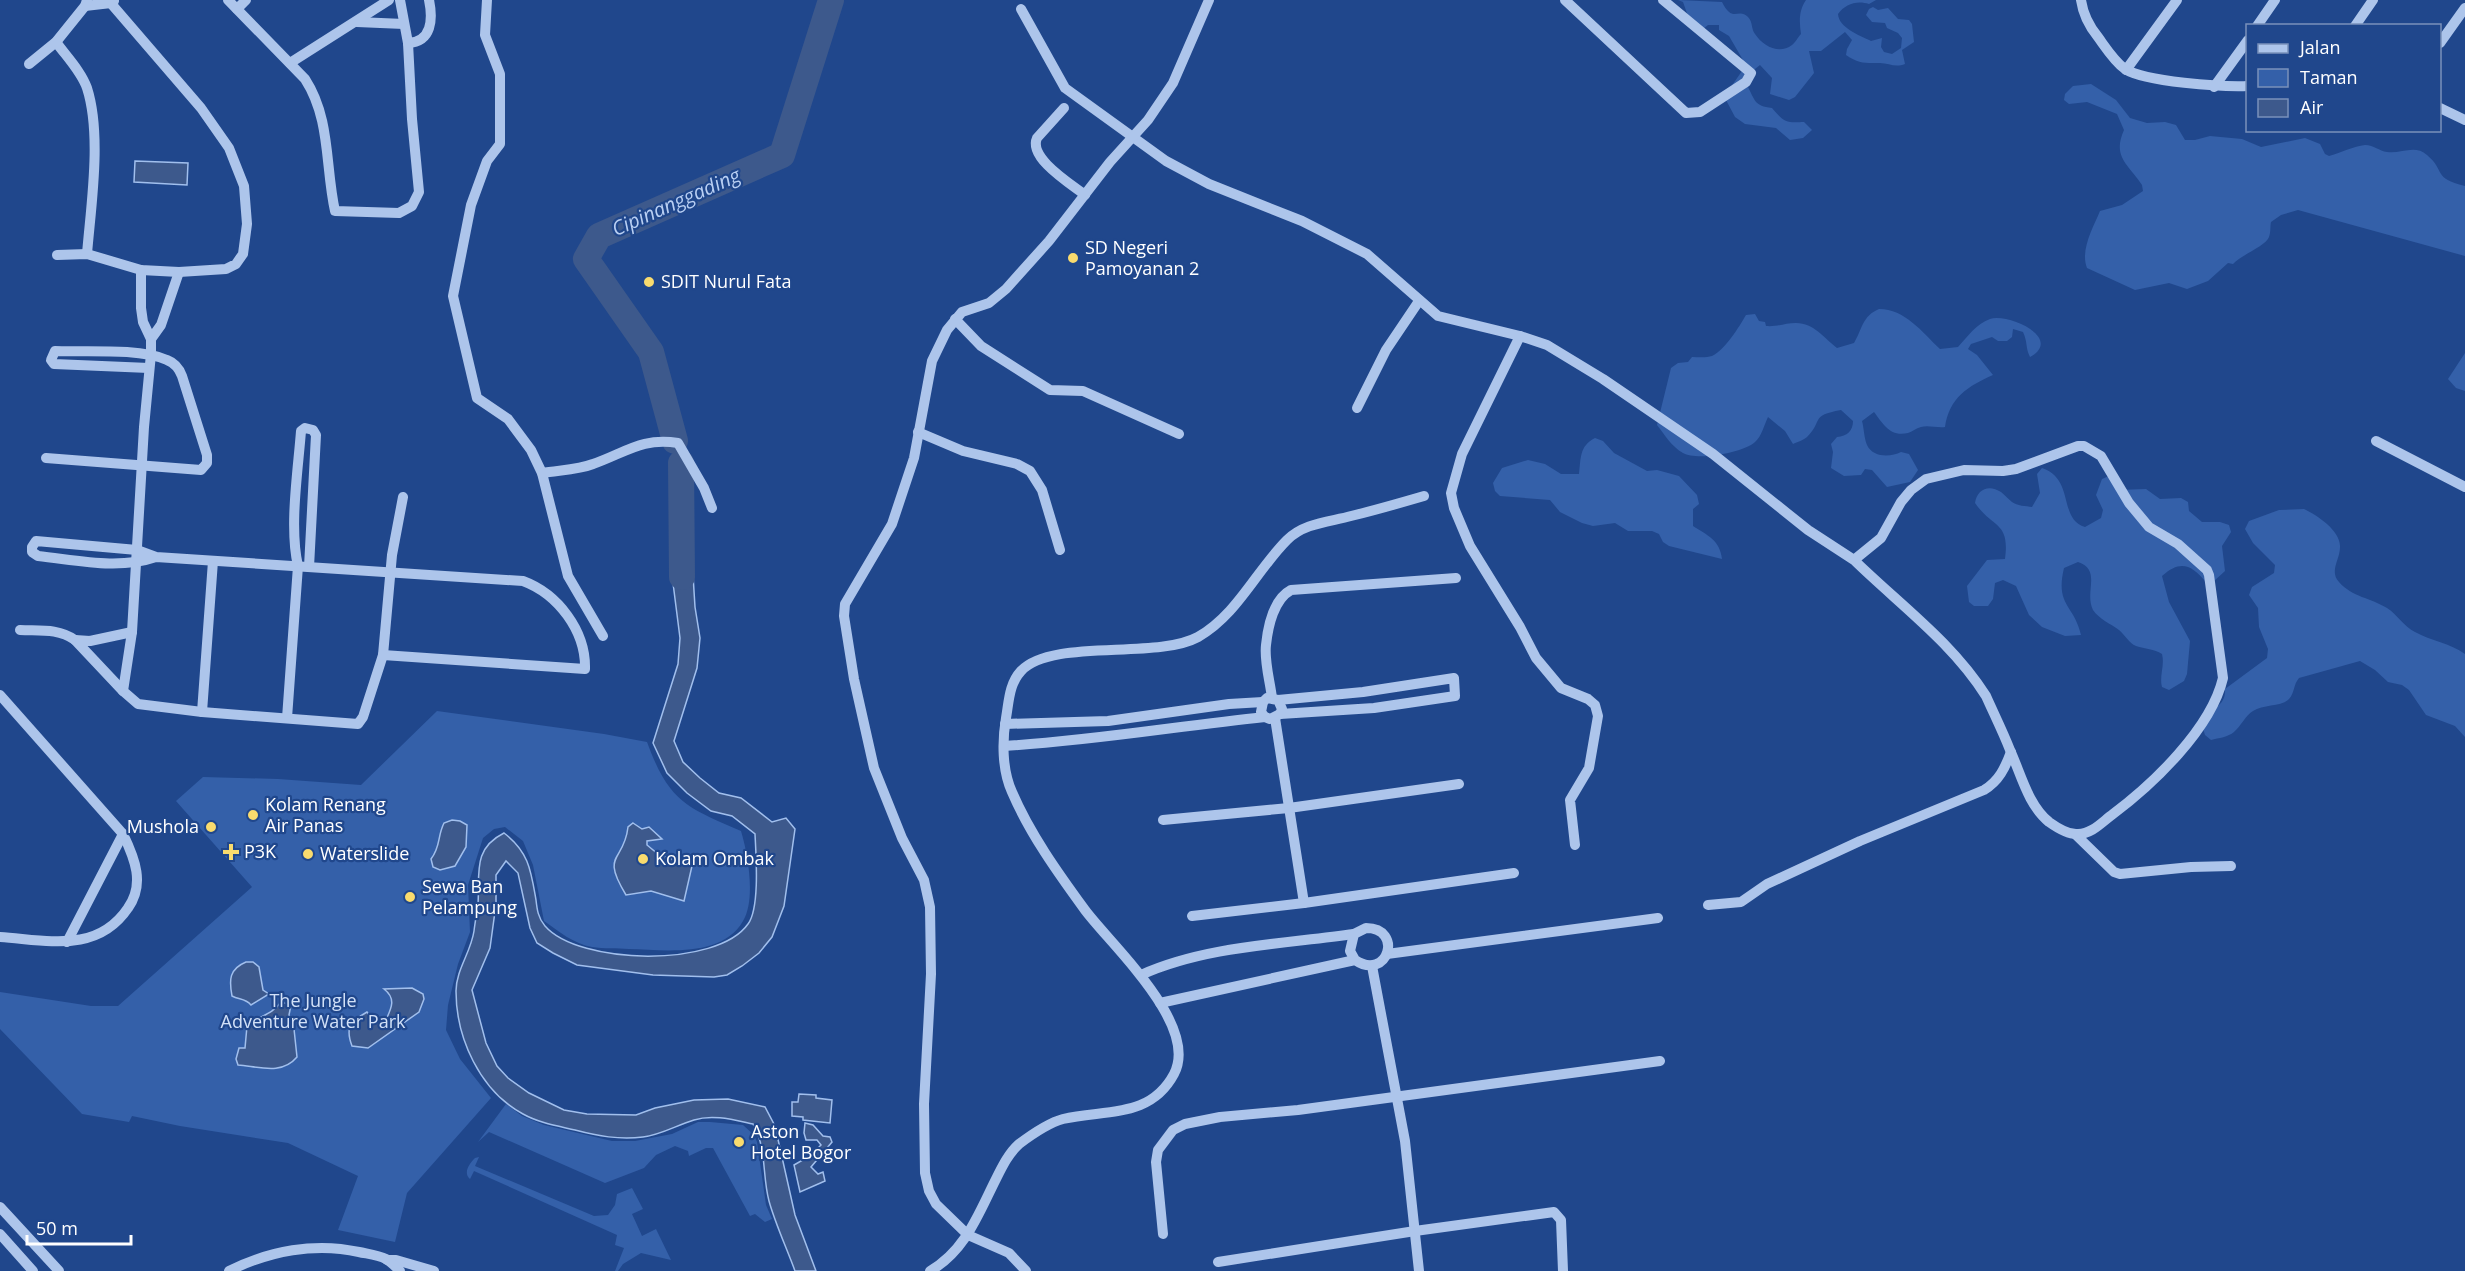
<svg xmlns="http://www.w3.org/2000/svg" width="2465" height="1271" viewBox="0 0 2465 1271" font-family="'Open Sans',sans-serif">
<style>
.green{fill:#3460a9}
.water{fill:#3d598c;stroke:#a1bfed;stroke-width:1.5}
.lines{fill:none;stroke-linecap:round;stroke-linejoin:round}
.river{stroke:#3d598c;stroke-width:26}
.minor{stroke:#adc5eb;stroke-width:10}
.poi-dot{fill:#f9db6e;stroke:#20478c;stroke-width:2}
.labels{text-anchor:middle;stroke-width:4.5;stroke-linejoin:round;paint-order:stroke}
.poi-label{font-size:18px;fill:#fff;stroke:#20478c;text-anchor:start}
.park-label{font-size:18px;fill:#d2e1f8;stroke:#20478c}
.water-label{font-size:20px;font-style:italic;fill:#b9cff3;stroke:#20478c}
</style>
<rect width="100%" height="100%" fill="#20478c"/>
<!-- green -->
<g class="green">
<path d="M1678,0L1722,2C1733,24 1738,7 1748,17C1753,22 1751,29 1755,34C1763,46 1779,55 1792,45C1795,43 1798,37 1801,34C1799,21 1799,10 1806,0H1876L1869,4C1857,0 1845,4 1838,14C1839,28 1859,35 1871,41L1882,38L1881,47L1884,52L1892,54L1901,48L1902,38L1898,33L1887,28L1885,23L1872,22L1866,15L1869,9L1873,7L1878,10L1888,8L1898,19L1909,20L1912,24L1914,42L1902,50L1905,64C1895,68 1889,63 1880,63C1865,63 1859,64 1846,55L1847,49L1852,40L1845,32L1821,51H1809L1814,73L1795,97L1789,100L1770,94L1772,78L1760,65L1750,73L1747,85C1755,100 1754,106 1772,108C1784,122 1785,123 1804,122L1812,130L1803,138L1790,140L1776,128L1745,124L1735,117L1726,100V94L1742,71L1743,60L1729,36L1719,30V25H1708L1698,33L1693,30L1683,2Z"/>
<path d="M2091,84L2116,100L2130,118L2147,123L2165,122L2176,125L2185,140H2195L2210,136L2242,139L2261,147L2305,138L2320,144L2325,154L2329,156C2340,153 2354,146 2365,145C2374,145 2379,151 2387,152C2401,154 2415,144 2427,155C2446,171 2432,178 2465,186V256L2298,210L2281,215L2271,222C2270,226 2271,232 2269,237C2266,246 2241,255 2233,264L2228,263L2208,281L2187,289L2169,283L2135,290L2087,268C2080,250 2093,228 2100,211L2122,205L2143,191L2142,185C2128,164 2112,157 2124,130L2117,114L2087,102L2069,104L2064,100L2065,94L2073,86Z"/>
<path d="M1879,309C1905,309 1922,332 1940,349L1958,347C1968,336 1976,324 1990,319C2008,313 2064,338 2030,357C2025,347 2028,343 2023,332L2013,329L2012,337L2007,341H1998L1992,337L1971,344L1968,349L1977,355L1993,375C1968,386 1949,398 1945,427C1937,428 1928,425 1921,427C1916,428 1912,432 1908,433C1890,437 1884,425 1874,412L1862,421C1864,428 1864,438 1867,445C1873,458 1891,457 1901,452L1909,454L1918,470L1910,482L1887,487L1872,470L1865,469L1861,475L1844,476L1831,468L1833,452L1831,444L1837,437C1847,436 1853,431 1853,421L1841,410C1809,416 1824,420 1807,437C1804,440 1797,442 1793,444L1785,431L1768,417C1764,425 1762,436 1755,442C1743,453 1697,461 1683,453C1672,447 1664,434 1657,425L1671,368L1678,363L1688,362L1692,357C1698,357 1706,358 1712,356C1725,350 1739,327 1746,315L1755,314L1759,321L1765,322L1766,326C1777,327 1785,323 1796,323C1814,323 1824,338 1837,348L1854,343C1862,330 1862,316 1879,309Z"/>
<path d="M2465,353V391L2456,388L2448,379Z"/>
<path d="M1595,438L1603,441L1614,453L1647,471L1657,470L1679,476L1697,495L1699,504L1693,509V526C1707,535 1720,540 1722,559L1669,546L1663,542L1659,534L1652,531H1628L1615,523L1593,526L1582,523L1560,512L1550,500L1500,496L1495,491L1493,483L1502,468L1528,460L1545,464L1561,474H1579C1581,459 1579,446 1595,438Z"/>
<path d="M2042,468C2075,479 2058,519 2085,527L2101,518L2103,510L2096,495L2102,479L2109,476L2118,490L2146,489L2160,499L2181,498L2188,502L2189,511L2202,522H2220L2229,525L2231,532L2222,546L2225,571L2213,582H2206C2191,564 2180,560 2162,576L2169,602L2190,641L2187,674L2184,681L2169,690L2162,687C2159,676 2165,666 2162,654C2154,649 2145,649 2136,646C2129,643 2125,635 2119,630C2111,624 2099,619 2093,610C2084,592 2102,570 2078,562L2064,568C2055,606 2074,604 2081,635L2065,636L2042,627L2029,615L2016,586L2003,580L1995,583L1993,599L1988,606H1974L1969,602L1967,586L1987,560L2005,559C2010,521 1993,529 1975,503C1977,489 1989,484 2001,492C2005,495 2008,499 2012,502C2017,506 2026,506 2032,507L2040,493L2037,474Z"/>
<path d="M2304,509C2317,515 2341,531 2340,547C2340,560 2329,571 2339,582C2352,597 2371,598 2387,608C2397,614 2403,626 2415,632C2431,641 2450,643 2465,654V737L2455,726L2426,715L2409,690L2402,685L2388,682L2375,670L2360,661L2299,678C2293,685 2295,692 2289,699C2281,707 2263,704 2253,711C2245,716 2241,726 2234,732C2228,737 2219,738 2211,740L2205,735L2200,719C2211,708 2226,707 2225,689L2267,658L2268,649L2259,627L2258,608L2249,595L2252,587L2274,573L2275,565L2253,543L2245,529L2249,521L2279,510Z"/>
<path d="M437,711L604,734L647,742C669,802 686,807 741,831C748,854 756,900 743,921C722,958 665,950 629,949C617,948 604,949 592,947C574,944 558,931 544,921L533,865L523,841L505,827L494,829L483,838L468,885L470,932L458,964L448,1005L446,1030L460,1059L491,1098L407,1193L395,1242L338,1230L358,1176L288,1143L180,1126L132,1116L129,1122L82,1114L0,1029V992L91,1006H118L252,887L176,801L203,777L278,779L361,785Z"/>
<path d="M506,1104L522,1116L544,1125L612,1141H635L672,1134L698,1122H710L743,1125L754,1135L757,1142L766,1205L772,1219L765,1222L755,1214L750,1216L713,1148H706L689,1156L688,1151L675,1146L656,1155L644,1168L605,1183L489,1132L478,1142Z"/>
<path d="M479,1157L475,1166L594,1216L608,1215L615,1205L617,1194L632,1188L643,1209L632,1214L642,1236L656,1229L671,1260L641,1253L623,1264L618,1271H615L624,1248L615,1245L617,1235L474,1171L470,1179C463,1173 469,1164 475,1158Z"/>
</g>
<!-- water -->
<g class="water">
<path d="M135,161L188,163L187,185L134,182Z"/>
<path d="M691,543L695,607L700,638L697,668L674,741L683,762L700,778L719,793L741,798L772,822L786,818L795,829L784,906L772,937L759,953L742,966L727,975L714,977L653,975L577,965L553,953L537,943L530,928L518,873L506,861L496,875V904L490,948L472,990L486,1043L497,1066L508,1078L529,1093L564,1110L587,1114L636,1115L655,1108L694,1100L728,1099L765,1107L775,1126L795,1215L816,1271H795C787,1249 775,1223 769,1201C762,1175 767,1148 753,1124C734,1120 713,1114 694,1120C677,1125 661,1135 643,1137C619,1140 598,1136 575,1130C558,1126 539,1123 523,1114C480,1091 456,1038 456,991C456,970 471,952 474,931C475,922 477,913 478,904C480,874 472,849 504,833C529,852 531,871 536,900C537,909 538,918 545,926C579,965 717,968 748,924C760,908 756,855 755,834L732,816L711,811L687,793L667,773L653,743L678,664L680,638L673,583L672,544Z"/>
<path d="M452,820L460,821L467,825L466,847L455,866L440,870L433,867L431,859C441,846 437,837 444,823Z"/>
<path d="M633,823L642,829L649,827L662,839L647,841V845L658,854L692,866L684,901L651,891L626,895C600,852 624,863 628,827Z"/>
<path d="M246,962H253L259,967L263,990L269,994L251,1005C245,998 239,1000 232,996C229,980 229,969 246,962Z"/>
<path d="M412,988L423,994L424,999L419,1012L368,1048L352,1046C345,1027 350,1022 367,1012L374,1023L385,1022C391,1009 397,999 384,989Z"/>
<path d="M281,1002L291,1005L289,1015L290,1024L294,1029L297,1057C282,1075 260,1067 238,1065L236,1059L239,1048H245L247,1026C258,1016 272,1015 281,1002Z"/>
<path d="M799,1094L816,1095V1098L832,1100L830,1123L803,1120V1117L792,1116V1102H798Z"/>
<path d="M805,1123L813,1125L823,1136L830,1137L832,1142L811,1167L818,1174L823,1172L825,1181L800,1192L794,1165L810,1156L821,1145L817,1140H806L804,1133Z"/>
</g>
<g class="lines">
<!-- river -->
<g class="river">
<path d="M675,441L651,352L586,259L599,236L782,155L831,0"/>
<path d="M681,463L682,577"/>
</g>
<!-- minor -->
<g class="minor">
<path d="M228,0L305,79C331,119 325,166 335,211L399,213L412,206L419,192L412,119L408,43L400,0"/>
<path d="M487,0L485,35L500,74V144L487,161L471,205L453,296L477,398L508,419L531,450L542,473L568,576L603,636"/>
<path d="M1565,0L1686,113L1700,112L1746,82L1751,73L1663,0"/>
<path d="M2081,0C2083,14 2089,26 2098,37C2106,48 2114,61 2125,69C2145,82 2222,87 2248,86"/>
<path d="M85,6L111,3L114,1"/>
<path d="M237,9L246,0"/>
<path d="M1021,9L1065,88L1166,161L1209,184L1302,221L1367,254L1438,316L1520,336"/>
<path d="M357,22L404,24"/>
<path d="M2257,26L2275,0"/>
<path d="M2355,26L2373,0"/>
<path d="M56,42C66,56 81,71 87,88C102,135 91,205 87,254"/>
<path d="M408,43C432,42 433,19 429,0"/>
<path d="M2440,43L2465,8"/>
<path d="M290,63L389,0"/>
<path d="M29,64L56,42L85,6L87,0"/>
<path d="M2126,70L2177,0"/>
<path d="M2214,87L2248,40"/>
<path d="M1064,108L1037,138C1028,158 1071,184 1085,195"/>
<path d="M2440,108L2465,120"/>
<path d="M57,255L87,254L141,270L179,272L226,269L236,264L243,254L247,224L244,186L229,148L201,108L108,0"/>
<path d="M141,270V308L143,322L151,339V354L144,427L132,632L123,691L138,704L202,712L358,724L363,717L383,655L392,555L403,497"/>
<path d="M955,319L981,346L1050,390L1083,391L1179,434"/>
<path d="M151,339L161,325L179,272"/>
<path d="M1357,408L1386,350L1419,301"/>
<path d="M918,432L963,451L1017,464L1030,471L1042,490L1060,550"/>
<path d="M2376,441L2465,487"/>
<path d="M46,458L201,470L207,463V455L182,376C179,368 175,363 167,360C140,348 86,352 55,351L51,360L54,364L149,368"/>
<path d="M542,473C559,470 578,470 593,464C625,453 642,437 678,443L704,488L712,508"/>
<path d="M156,557C118,570 77,560 38,556L32,552V547L36,541L137,550L156,557L523,581C558,594 586,631 585,669L383,655"/>
<path d="M20,630C39,631 58,628 75,640"/>
<path d="M123,691L75,640L90,641L132,632"/>
<path d="M0,695L123,834C135,859 145,884 128,908C97,954 47,940 0,937"/>
<path d="M1272,698C1270,681 1264,661 1266,645C1268,626 1274,599 1291,590L1456,578"/>
<path d="M1278,700L1363,692L1454,678L1455,696L1374,708L1280,714"/>
<path d="M202,712L213,561"/>
<path d="M287,718L298,566C289,527 298,471 301,431L305,428L313,430L316,435L309,567"/>
<path d="M1275,718L1304,903"/>
<path d="M1005,724L1108,721L1229,704L1263,702"/>
<path d="M1004,746C1091,741 1178,726 1265,717L1270,719L1280,714L1282,709L1278,700L1267,698L1263,702L1261,712L1265,717"/>
<path d="M1163,820L1289,808L1459,784"/>
<path d="M2076,835L2114,872L2120,874L2191,867L2231,866"/>
<path d="M1575,845L1570,800L1589,768L1598,716L1595,705L1588,699L1561,688L1536,658L1520,627L1470,546L1454,508L1451,493L1462,454L1520,336L1547,345L1603,379L1713,454L1808,530L1854,560L1881,538L1901,502L1911,490L1926,479L1964,470L2003,471L2016,469L2078,446H2084L2101,456L2129,503L2149,527L2178,544L2207,570L2209,575L2223,678C2211,729 2153,784 2113,814C2102,822 2092,834 2078,834C2069,835 2056,827 2049,822C2028,805 2021,774 2010,750C2003,732 1994,714 1986,696C1952,642 1899,604 1854,560"/>
<path d="M1708,905L1741,902L1767,884L1860,841L1984,790C1999,781 2005,768 2011,752"/>
<path d="M1192,916L1304,903L1514,873"/>
<path d="M67,942L123,834"/>
<path d="M1387,954L1658,918"/>
<path d="M1372,966L1405,1141L1419,1271"/>
<path d="M1141,975C1205,946 1284,944 1354,934"/>
<path d="M1160,1003L1355,960C1388,982 1404,928 1366,928L1354,934L1350,951L1355,960"/>
<path d="M0,1207L59,1271"/>
<path d="M0,1234L33,1271"/>
<path d="M1163,1234L1156,1162L1158,1150L1173,1130L1185,1124L1220,1117L1298,1110L1660,1061"/>
<path d="M387,1260H396L434,1271"/>
<path d="M1218,1262L1415,1231L1554,1212L1561,1220L1563,1271"/>
<path d="M229,1271C269,1251 315,1242 359,1252C368,1254 378,1255 386,1259C391,1262 396,1267 400,1271"/>
<path d="M930,1271C965,1251 978,1215 995,1181C1002,1167 1008,1154 1019,1144C1031,1135 1048,1123 1063,1119C1105,1109 1150,1119 1174,1074C1200,1025 1111,945 1085,910C1058,873 1030,834 1012,792C1002,770 1002,741 1006,718C1009,701 1009,684 1021,671C1052,638 1156,660 1198,637C1237,615 1256,571 1287,540C1304,523 1329,522 1351,516C1376,510 1400,503 1424,496"/>
<path d="M1026,1271L1009,1253L968,1235L936,1204L929,1191L925,1173L924,1104L931,974L930,907L924,880L902,838L874,768L854,679L844,616L845,604L892,524L914,458L932,361L947,330L962,312L989,303L1006,289L1049,241L1110,162L1148,120L1173,83L1209,0"/>
</g>
</g>
<!-- markers -->
<g class="poi-dot">
<circle cx="1073" cy="258" r="6"/>
<circle cx="649" cy="282" r="6"/>
<circle cx="253" cy="815" r="6"/>
<circle cx="211" cy="827" r="6"/>
<path d="M228 843h6v6h6v6h-6v6h-6v-6h-6v-6h6z"/>
<circle cx="308" cy="854" r="6"/>
<circle cx="643" cy="859" r="6"/>
<circle cx="410" cy="897" r="6"/>
<circle cx="739" cy="1142" r="6"/>
</g>
<g class="labels">
<!-- poi labels -->
<g class="poi-label">
<text x="1085" y="254">SD Negeri<tspan x="1085" dy="21">Pamoyanan 2</tspan></text>
<text x="661" y="288">SDIT Nurul Fata</text>
<text x="265" y="811">Kolam Renang<tspan x="265" dy="21">Air Panas</tspan></text>
<text x="199" y="833" text-anchor="end">Mushola</text>
<text x="244" y="858">P3K</text>
<text x="320" y="860">Waterslide</text>
<text x="655" y="865">Kolam Ombak</text>
<text x="422" y="893">Sewa Ban<tspan x="422" dy="21">Pelampung</tspan></text>
<text x="751" y="1138">Aston<tspan x="751" dy="21">Hotel Bogor</tspan></text>
</g>
<!-- park labels -->
<g class="park-label">
<text x="313" y="1007">The Jungle<tspan x="313" dy="21">Adventure Water Park</tspan></text>
</g>
<!-- water labels -->
<g class="water-label">
<text transform="translate(676 202) rotate(-24)" y="7">Cipinanggading</text>
</g>
</g>
<!-- legend -->
<rect x="2246" y="24" width="195" height="108" fill="#20478c" stroke="#7991ba" stroke-width="1.5"/>
<rect x="2258" y="44" width="30" height="9" fill="#adc5eb" stroke="#7991ba" stroke-width="1.5"/>
<text x="2300" y="54" font-size="18" fill="#ffffff">Jalan</text>
<rect x="2258" y="69" width="30" height="18" fill="#3460a9" stroke="#7991ba" stroke-width="1.5"/>
<text x="2300" y="84" font-size="18" fill="#ffffff">Taman</text>
<rect x="2258" y="99" width="30" height="18" fill="#3d598c" stroke="#7991ba" stroke-width="1.5"/>
<text x="2300" y="114" font-size="18" fill="#ffffff">Air</text>
<!-- scale -->
<path d="M27 1235v9h104v-9" fill="none" stroke="#ffffff" stroke-width="3"/>
<text x="36" y="1235" font-size="18" fill="#ffffff" stroke="#20478c" stroke-width="4.5" paint-order="stroke">50 m</text>
</svg>
